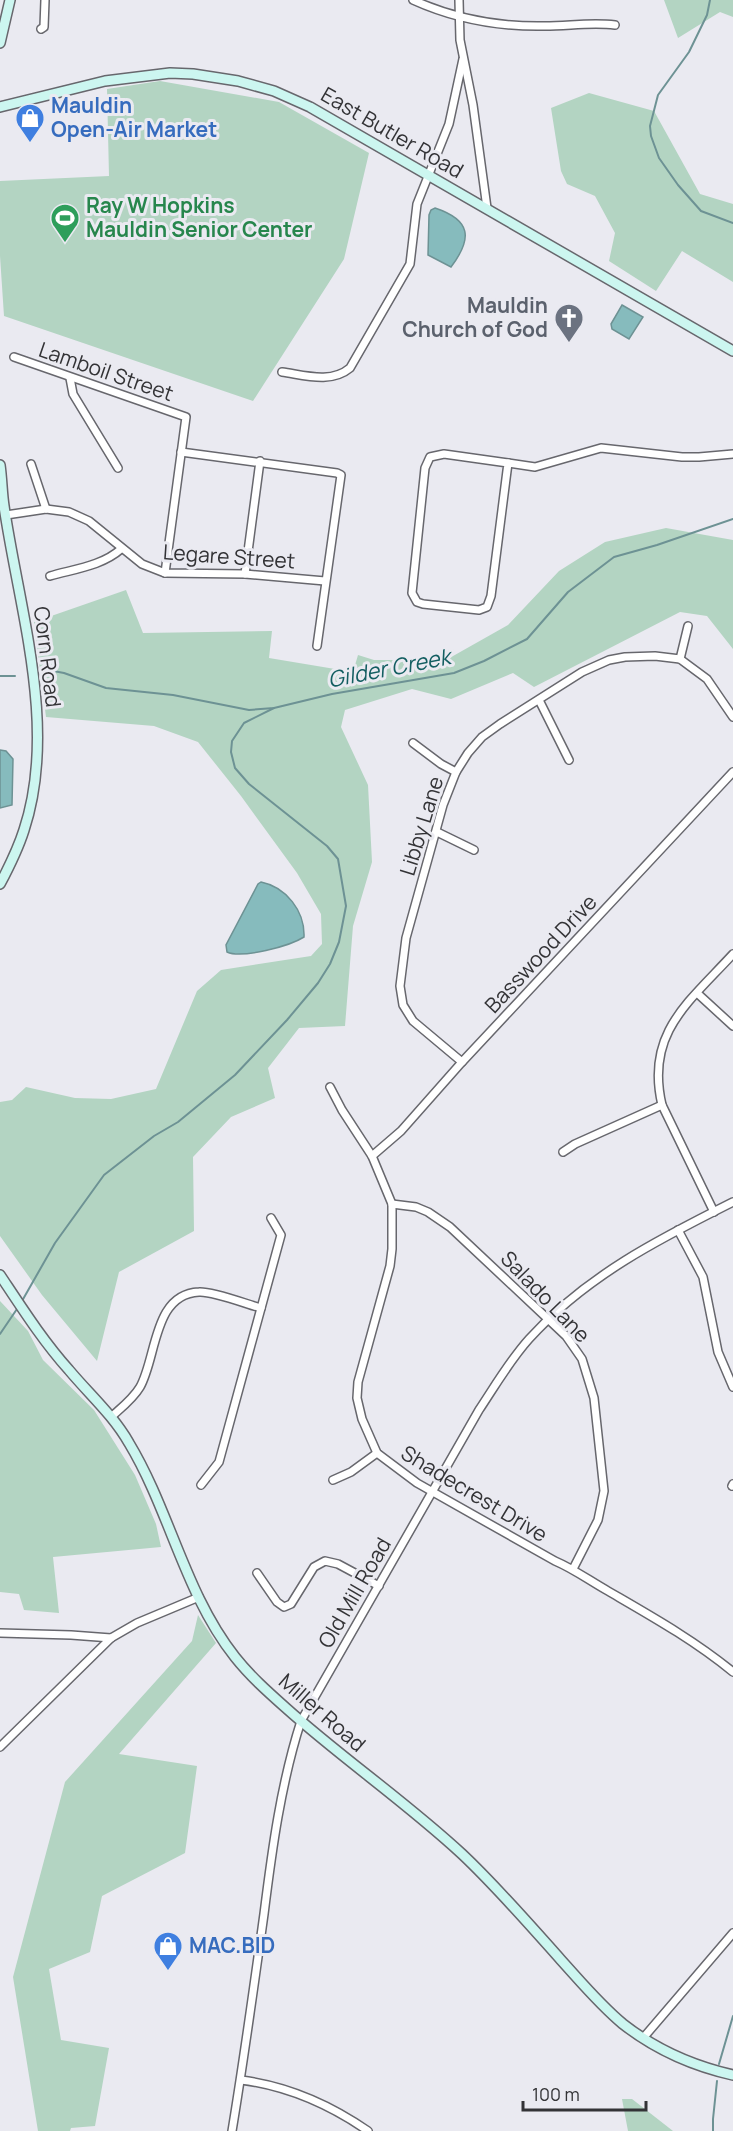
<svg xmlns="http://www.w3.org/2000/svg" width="733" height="2131" viewBox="0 0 733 2131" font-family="Manrope,sans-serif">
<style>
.green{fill:#b3d4c2}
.water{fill:#86bbbd;stroke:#6d9294;stroke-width:1.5}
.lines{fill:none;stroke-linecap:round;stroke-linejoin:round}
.stream{stroke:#6d9294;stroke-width:2}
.street-casing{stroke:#67676d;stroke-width:10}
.secondary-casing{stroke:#67676d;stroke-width:12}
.street{stroke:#fff;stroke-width:7}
.secondary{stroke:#ccf6f0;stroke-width:9}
.labels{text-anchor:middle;stroke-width:6;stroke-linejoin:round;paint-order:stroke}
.shop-label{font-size:21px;font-weight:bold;fill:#366cbe;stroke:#eaeaf1;text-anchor:start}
.street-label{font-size:21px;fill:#333336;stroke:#eaeaf1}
.leisure-label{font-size:21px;font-weight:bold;fill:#27864d;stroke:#eaeaf1;text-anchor:start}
.worship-label{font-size:21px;font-weight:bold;fill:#5b616d;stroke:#eaeaf1;text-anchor:end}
.water-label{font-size:22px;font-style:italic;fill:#135e61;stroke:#eaeaf1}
</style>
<rect width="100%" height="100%" fill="#eaeaf1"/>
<!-- green -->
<g class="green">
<path d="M664,0H733V17L720,12L678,38Z"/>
<path d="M160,81L279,102L369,153L344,259L253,401L4,316L0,256V181L109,176L107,89Z"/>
<path d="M589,93L654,111L700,194L733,204V282L682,251L656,291L609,261L615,233L595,196L567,184L561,171L551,108Z"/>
<path d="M666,528L733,540V649L707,616L680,612L534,687L513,673L451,699L412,689L345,710L341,727L368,785L372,862L353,926L345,1026L299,1028L268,1068L275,1098L231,1117L193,1157L194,1231L119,1272L97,1361L42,1295L0,1236V1102L12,1100L26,1087L75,1098L111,1099L156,1089L197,991L221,970L311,956L322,944L321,914L297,873L241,796L198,742L154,726L46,717L34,622L126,590L143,633L272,631L269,658L353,672L358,655L374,660H446L508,625L559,571L605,542Z"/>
<path d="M0,1301L28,1331L43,1360L94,1410L135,1475L156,1524L161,1547L53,1557L59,1613L24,1610L19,1594L0,1592Z"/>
<path d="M198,1615L216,1643L119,1754L197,1766L185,1853L102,1896L90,1952L49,1969L61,2040L109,2048L95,2126L71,2128L70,2131H38L13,1977L65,1782L192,1641Z"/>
<path d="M622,2099H632L673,2131H628Z"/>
</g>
<!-- water -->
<g class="water">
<path d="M435,208C471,220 473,238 451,267L428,255L429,215L431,210Z"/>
<path d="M622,305L643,317L629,339L612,329L611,324Z"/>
<path d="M0,750L6,751L13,759L12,805L0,808Z"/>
<path d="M261,882C286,887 305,911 304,937C290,946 242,959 227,952L226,945L258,884Z"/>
</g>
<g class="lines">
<!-- stream -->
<g class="stream">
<path d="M710,0L707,15L689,52L658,95L650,126L651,136L659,158L678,185L701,211L733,223"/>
<path d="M48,670L64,673L106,688L173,695L249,710L274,708L332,694L454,673L484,661L527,639L568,592L614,557L657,545L733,519"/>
<path d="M0,676H15"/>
<path d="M22,1301L55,1243L104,1175L154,1136L178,1122L235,1075L287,1020L318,983L330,964L339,942L346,906L338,859L327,846L249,784L235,768L231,752L232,741L244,723L274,708"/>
<path d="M0,1334L19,1306"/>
<path d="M719,2064L733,2016"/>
<path d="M713,2131V2119L717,2081"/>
</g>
<!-- street casing -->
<g class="street-casing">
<g id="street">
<path d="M413,0C455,19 499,27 545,26C569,26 591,22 615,25"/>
<path d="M459,0L460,40L473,105L487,208"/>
<path d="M41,29L44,27L45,0"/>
<path d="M14,357L186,417L165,573"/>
<path d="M282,372C304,375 331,384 350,368L410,264L417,204L449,124L463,59"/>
<path d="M70,378L73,394L118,468"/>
<path d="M181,452L337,473L341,475L317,646"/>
<path d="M444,454L508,463L491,596L487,607L479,610L423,604L417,602L412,593L425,468L430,457Z"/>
<path d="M508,463L535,467L601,448L682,457H699L733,454"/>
<path d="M31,464L46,509"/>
<path d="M6,515L46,509L69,512L89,521L142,564L165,573L245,574L325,581"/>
<path d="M245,574L260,461"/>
<path d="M50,576C74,569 102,566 121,549"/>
<path d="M680,659L688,626"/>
<path d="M539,700L569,760"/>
<path d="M413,743L441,764L456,772"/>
<path d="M437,832L474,850"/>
<path d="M697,993L733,1026"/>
<path d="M462,1062L413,1021L403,1005L400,986L406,938L443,805L456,772L468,753L482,737L500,724L582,672L609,660L625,657L655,656L680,659L707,679L733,717"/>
<path d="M330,1087L342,1110L372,1156L392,1204V1249L390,1266L358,1382L357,1398L362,1419L377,1453L417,1483L555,1561C574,1569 590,1581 608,1591C651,1616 694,1640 733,1672"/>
<path d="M563,1152L575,1144L662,1105"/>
<path d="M372,1156L401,1131L462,1062L733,772"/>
<path d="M392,1204L416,1207L428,1212L450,1227L566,1336L582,1359L594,1398L604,1491L598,1520L573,1569"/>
<path d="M714,1212L662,1105C645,1033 689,1002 733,954"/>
<path d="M678,1230L703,1277L718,1352L733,1387"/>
<path d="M111,1417C121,1408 133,1399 140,1387C157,1357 153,1294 199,1292C213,1291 246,1304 261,1308"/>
<path d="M333,1480L351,1472L377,1453"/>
<path d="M201,1485L219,1462L281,1235L271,1218"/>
<path d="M732,1486L733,1484"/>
<path d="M257,1573L277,1602L284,1607L291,1604L314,1567L325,1561L338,1564L379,1586"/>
<path d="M0,1633L71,1635L111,1638"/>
<path d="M0,1747L111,1638L137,1623L199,1597"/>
<path d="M644,2037L733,1933"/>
<path d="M241,2080C288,2086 329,2104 368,2131"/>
<path d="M232,2131C244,2059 254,1986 264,1914C272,1850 281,1783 301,1721L479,1410C495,1386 510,1360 529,1339C586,1276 659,1239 733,1202"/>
</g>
</g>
<!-- secondary casing -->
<g class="secondary-casing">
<g id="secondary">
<path d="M0,43L10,0"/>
<path d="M0,107L105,81L170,73L193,74L238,81L274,91L310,107L733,351"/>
<path d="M0,465C2,479 2,493 4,506C19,609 58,727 24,830C18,849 9,867 0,884"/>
<path d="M0,1275C22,1308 43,1341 69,1370C89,1394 113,1415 129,1443C170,1511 185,1594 235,1657C250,1676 268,1692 286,1708C343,1759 406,1802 462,1854C497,1887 529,1924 561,1960C581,1982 600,2005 623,2024C655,2049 693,2066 733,2075"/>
</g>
</g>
<!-- street -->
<use href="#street" class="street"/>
<!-- secondary -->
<use href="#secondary" class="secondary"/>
</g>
<!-- icons -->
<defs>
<g id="shop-pin" transform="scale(1.5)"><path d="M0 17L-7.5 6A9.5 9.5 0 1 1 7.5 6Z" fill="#3f7fe0" stroke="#eaeaf1"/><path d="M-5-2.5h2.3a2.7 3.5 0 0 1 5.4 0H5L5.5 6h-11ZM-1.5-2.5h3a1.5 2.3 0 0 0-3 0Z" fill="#fff"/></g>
<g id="stadium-pin" transform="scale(1.5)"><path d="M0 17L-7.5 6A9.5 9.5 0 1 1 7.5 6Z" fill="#2e9e5b" stroke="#eaeaf1"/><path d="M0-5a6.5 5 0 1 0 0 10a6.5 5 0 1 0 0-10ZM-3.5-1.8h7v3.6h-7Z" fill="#fff"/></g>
<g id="church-pin" transform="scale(1.5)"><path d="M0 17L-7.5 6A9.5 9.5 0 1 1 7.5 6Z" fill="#6b7280" stroke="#eaeaf1"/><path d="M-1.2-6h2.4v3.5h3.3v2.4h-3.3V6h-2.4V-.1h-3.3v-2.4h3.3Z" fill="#fff"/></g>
</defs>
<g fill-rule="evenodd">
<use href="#shop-pin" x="30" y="118"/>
<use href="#stadium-pin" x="65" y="218"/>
<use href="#church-pin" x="569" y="318"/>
<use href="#shop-pin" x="168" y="1946"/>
</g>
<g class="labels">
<!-- shop labels -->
<g class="shop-label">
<text x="51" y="113">Mauldin<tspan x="51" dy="24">Open-Air Market</tspan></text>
<text x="189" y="1953">MAC.BID</text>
</g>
<!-- street labels -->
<g class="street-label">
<text transform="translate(392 133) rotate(30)" y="7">East Butler Road</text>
<text transform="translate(106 372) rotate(19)" y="7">Lamboil Street</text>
<text transform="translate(229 557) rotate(4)" y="7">Legare Street</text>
<text transform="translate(47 657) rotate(83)" y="7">Corn Road</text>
<text transform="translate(422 826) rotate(-73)" y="7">Libby Lane</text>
<text transform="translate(541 954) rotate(-47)" y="7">Basswood Drive</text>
<text transform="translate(545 1297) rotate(46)" y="7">Salado Lane</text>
<text transform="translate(474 1494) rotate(31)" y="7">Shadecrest Drive</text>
<text transform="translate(355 1593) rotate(-60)" y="7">Old Mill Road</text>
<text transform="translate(322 1713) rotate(41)" y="7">Miller Road</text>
</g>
<!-- leisure labels -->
<g class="leisure-label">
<text x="86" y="213">Ray W Hopkins<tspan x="86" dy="24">Mauldin Senior Center</tspan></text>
</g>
<!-- worship labels -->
<g class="worship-label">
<text x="548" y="313">Mauldin<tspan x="548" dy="24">Church of God</tspan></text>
</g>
<!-- water labels -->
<g class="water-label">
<text transform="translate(389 668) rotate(-11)" y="8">Gilder Creek</text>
</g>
</g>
<!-- scale -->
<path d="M523 2101v9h123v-9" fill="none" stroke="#333336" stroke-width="3"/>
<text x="532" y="2101" font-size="18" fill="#333336" stroke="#eaeaf1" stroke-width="4.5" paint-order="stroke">100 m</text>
</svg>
